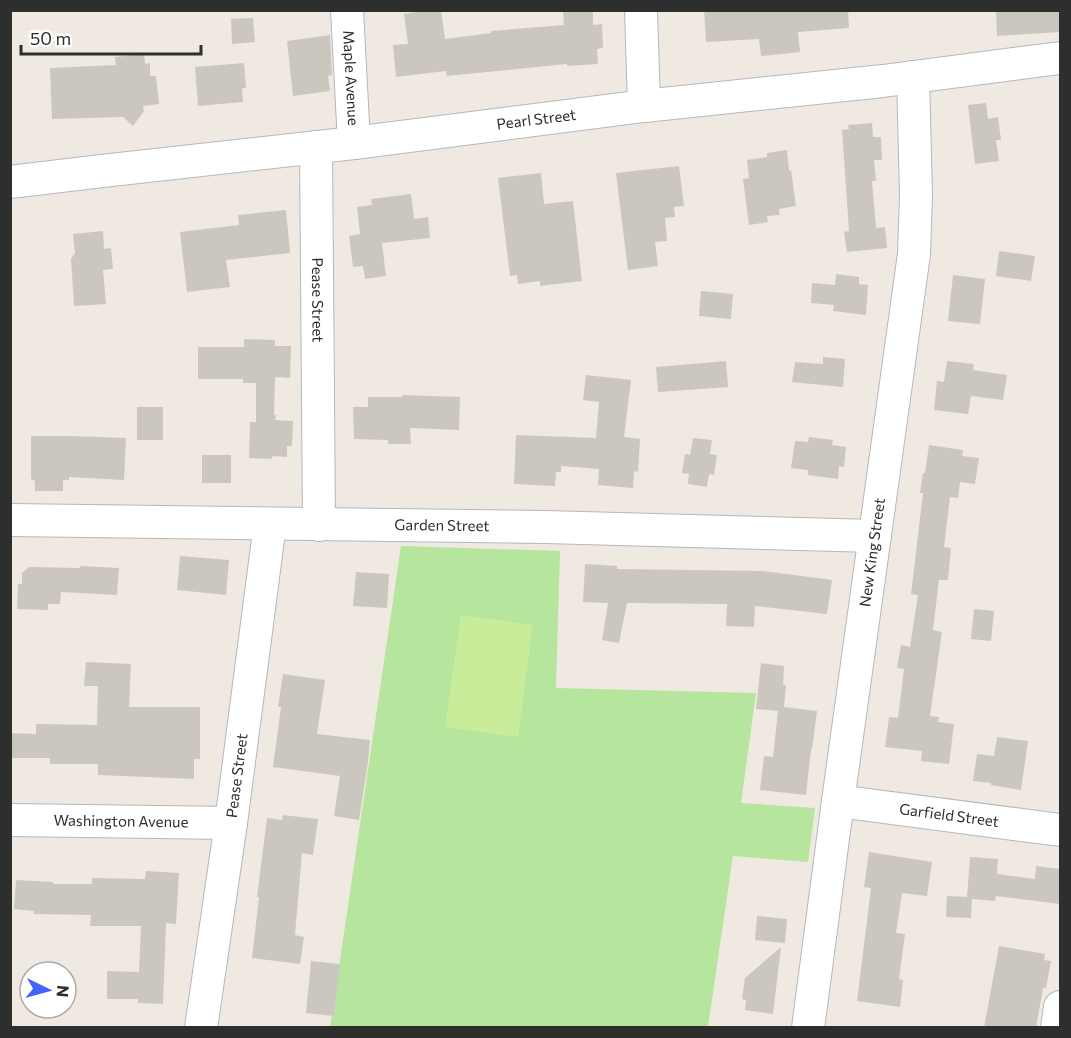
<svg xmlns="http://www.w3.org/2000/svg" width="1071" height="1038" viewBox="0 0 1071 1038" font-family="Commissioner,sans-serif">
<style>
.green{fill:#b6e59e}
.pitch{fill:#c9ec9a}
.building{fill:#cbc7bf}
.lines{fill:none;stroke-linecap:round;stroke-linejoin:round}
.minor-casing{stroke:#b4b7c1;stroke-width:34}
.minor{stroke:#fff;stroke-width:32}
.labels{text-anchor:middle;stroke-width:5;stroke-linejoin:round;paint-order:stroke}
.street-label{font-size:15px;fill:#2e2e2e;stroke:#fff}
</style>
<rect width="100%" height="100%" fill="#efe9e1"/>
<!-- green -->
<path class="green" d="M401,546L560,551L556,688L756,693L741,803L815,808L808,862L733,856L708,1027L330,1028Z"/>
<!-- pitch -->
<path class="pitch" d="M461,615L533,625L518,737L445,727Z"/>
<!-- building -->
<g class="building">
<path d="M429,10H441L445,39L491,33V31L564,25L563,10H593V25L602,24L603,48L597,49L598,64L567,66V64L447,76L446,71L396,77L393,45L408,44L404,14Z"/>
<path d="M704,10H848L849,28L798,32L800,52L761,56L759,39L706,42Z"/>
<path d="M996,10H1060V32L997,36Z"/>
<path d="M253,18L255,42L232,44L231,19Z"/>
<path d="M330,35L332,75L328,76L330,91L293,96L287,41Z"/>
<path d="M144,54L145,64L150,63V76H156L159,104L143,106L144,111L133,126L123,117L52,119L50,68L116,65L115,57Z"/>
<path d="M244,63L246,88H242L243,102L198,106L195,67Z"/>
<path d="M986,103L988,119L998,117L1001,140H996L999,161L975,164L968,105Z"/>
<path d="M872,123L873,137H881L882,160H874L876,181H872L876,228L885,227L887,248L847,252L844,232L849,231L842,130L849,129L848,125Z"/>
<path d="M787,150L789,171L791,170L796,206L779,209L780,215L767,216L768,222L749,225L743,179L749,178L747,160L767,157V153Z"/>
<path d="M679,166L684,206L674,207L675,217L665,218L667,241L655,242L658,266L628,270L616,173Z"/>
<path d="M541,173L544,204L573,201L582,281L540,286V281L518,284L517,275L510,276L498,178Z"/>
<path d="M411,194L414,219L428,217L430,238L382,243L386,276L365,279L363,266L353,267L349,236L360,234L357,207L372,205L371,199Z"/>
<path d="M286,210L290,253L226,260L230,287L187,292L180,232L239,225L238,215Z"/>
<path d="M103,231L104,249L111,248L113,269L103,270L106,304L74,306L71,259L75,253L73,234Z"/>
<path d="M999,251L1035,256L1031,281L996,276Z"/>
<path d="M836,274L859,277V284L868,285L866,315L833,311L834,305L811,303L812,283L835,285Z"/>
<path d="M953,275L985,279L980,324L948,321Z"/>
<path d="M701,291L733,294L731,319L699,316Z"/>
<path d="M244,339L275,340V346H291L290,378L275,377L274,415H276L275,420L293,421L292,446H287V457L273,456L271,459L249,458L250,422H256V383H243V379H198V347H244Z"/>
<path d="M823,357L845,359L843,387L792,382L795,362L823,364Z"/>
<path d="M726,361L728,387L658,392L656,367Z"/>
<path d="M947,361L974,364L973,370L1007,375L1003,400L971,396L968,414L934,410L937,381L944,382Z"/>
<path d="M586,375L631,380L624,437L640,439L638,472L634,471L633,488L598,485L599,469L561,466V472H556L555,486L514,484L516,435L596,438L599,402L583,400Z"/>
<path d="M402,395L460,397L459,430L410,428L411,444H388V440L354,439L353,407H368V397H402Z"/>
<rect x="137" y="407" width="26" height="33"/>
<path d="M31,436H70L126,438L124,480L69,477V480H63V491H35V481L31,479Z"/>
<path d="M809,437L833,440L832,445L846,447L844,467L839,466L838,479L808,475V470L791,468L795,441L808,442Z"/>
<path d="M693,438L712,440L710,454L717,455L714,475L709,474L707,487L688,484L689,474L682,473L685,454L690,455Z"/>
<path d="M929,445L963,450L962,456L979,458L975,484L960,482L958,498L950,497L944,547L951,548L948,580H939L933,630L942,632L930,716L939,717L938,722L954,724L949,764L921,761L922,751L885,747L889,717L898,718L904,669L897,668L901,645L910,647L918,595L911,594L923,493H920L923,473H925Z"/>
<rect x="202" y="455" width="29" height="28"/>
<path d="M180,556L229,560L226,595L177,590Z"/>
<path d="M585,564L617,566V569L763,571L832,580L827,614L755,606L754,627L726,626L727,604L627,603L619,643L602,640L608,603L583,602Z"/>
<path d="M80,566L119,568L117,595L61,592L60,604H48V610L17,609L18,584H22V573L29,567L80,568Z"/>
<path d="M356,572L389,574L387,608L353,606Z"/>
<path d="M974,609L994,611L991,641L971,639Z"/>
<path d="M86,662L131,664L129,707H200V759H194V779L98,775V764H50V758H10V733L36,734V724L97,725L98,686H84Z"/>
<path d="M761,663L784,666L783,685H786L784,707L817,711L812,749H811L806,795L760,790L764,756L773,757L778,711L756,709Z"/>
<path d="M283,674L325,680L317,734L370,740L368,762L359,820L334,816L340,776L273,767L281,707H278Z"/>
<path d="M997,737L1028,741L1021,790L991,785V783L973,781L977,754L994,756Z"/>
<path d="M283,815L318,819L313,855L302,853L295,935L304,937L300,964L252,958L259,897H257L267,818L282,820Z"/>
<path d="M869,852L932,862L927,896L902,893L896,933L905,934L899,979L903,980L900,1007L857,1001L871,888L864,887Z"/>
<path d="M970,857L998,859L997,874L1035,879L1036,866L1060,869V904L996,896L995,901L972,899L971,918L946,917L947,896L967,897Z"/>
<path d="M146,871L179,873L176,924L166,923L163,1004L138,1003V999H107V971L139,972L141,926H90L91,915L34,914V911L14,909L16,880L53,882V884H92V878L145,879Z"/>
<path d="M757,916L787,919L785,943L755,940Z"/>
<path d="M999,946L1045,954L1044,960L1051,961L1046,988H1043L1036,1028H984Z"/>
<path d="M781,947L773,1014L745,1010L746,1000L742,999L745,978Z"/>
<path d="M311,961L340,964L334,1016L306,1013Z"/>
</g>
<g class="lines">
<!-- minor casing -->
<g class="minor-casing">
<g id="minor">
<path id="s1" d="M347,10L354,143"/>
<path d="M641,10L644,106"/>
<path id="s2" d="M316,147L319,525"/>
<path id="s3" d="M10,182L102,171L354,143L644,106L883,81L1060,58"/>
<path id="s4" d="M10,520L545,527L875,536"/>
<path id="s5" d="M838,801L1060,830"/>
<path id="s6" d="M10,820L231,823"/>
<path id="s7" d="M201,1028L231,823L270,524"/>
<path id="s8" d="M808,1028L838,801L914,254L916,195L913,77"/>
<path d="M1057,1028L1060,1007"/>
</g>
</g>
<!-- minor -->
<use href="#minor" class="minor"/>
</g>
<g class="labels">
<!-- street labels -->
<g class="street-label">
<text dy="5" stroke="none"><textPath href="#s1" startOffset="68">Maple Avenue</textPath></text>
<text dy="5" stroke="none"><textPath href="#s3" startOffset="530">Pearl Street</textPath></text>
<text dy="5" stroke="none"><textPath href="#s2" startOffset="153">Pease Street</textPath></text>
<text dy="5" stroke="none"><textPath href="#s4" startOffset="432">Garden Street</textPath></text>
<text dy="5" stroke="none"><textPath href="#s8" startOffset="480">New King Street</textPath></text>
<text dy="5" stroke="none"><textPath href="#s7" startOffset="255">Pease Street</textPath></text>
<text dy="5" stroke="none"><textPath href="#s5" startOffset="112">Garfield Street</textPath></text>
<text dy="5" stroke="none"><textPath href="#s6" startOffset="111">Washington Avenue</textPath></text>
</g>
</g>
<!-- border -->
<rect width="1071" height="1038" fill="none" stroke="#2e2e2e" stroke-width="24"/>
<!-- north arrow -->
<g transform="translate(48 990) rotate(95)"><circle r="28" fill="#ffffff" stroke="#ababab" stroke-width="1.5"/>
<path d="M0-4.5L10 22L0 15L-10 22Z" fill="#4264fb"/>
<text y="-9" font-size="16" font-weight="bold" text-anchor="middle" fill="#2e2e2e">N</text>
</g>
<!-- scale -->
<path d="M21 45v9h180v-9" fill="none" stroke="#2e2e2e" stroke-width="3"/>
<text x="30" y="45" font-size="18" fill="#2e2e2e" stroke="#ffffff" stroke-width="4.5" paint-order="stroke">50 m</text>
</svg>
